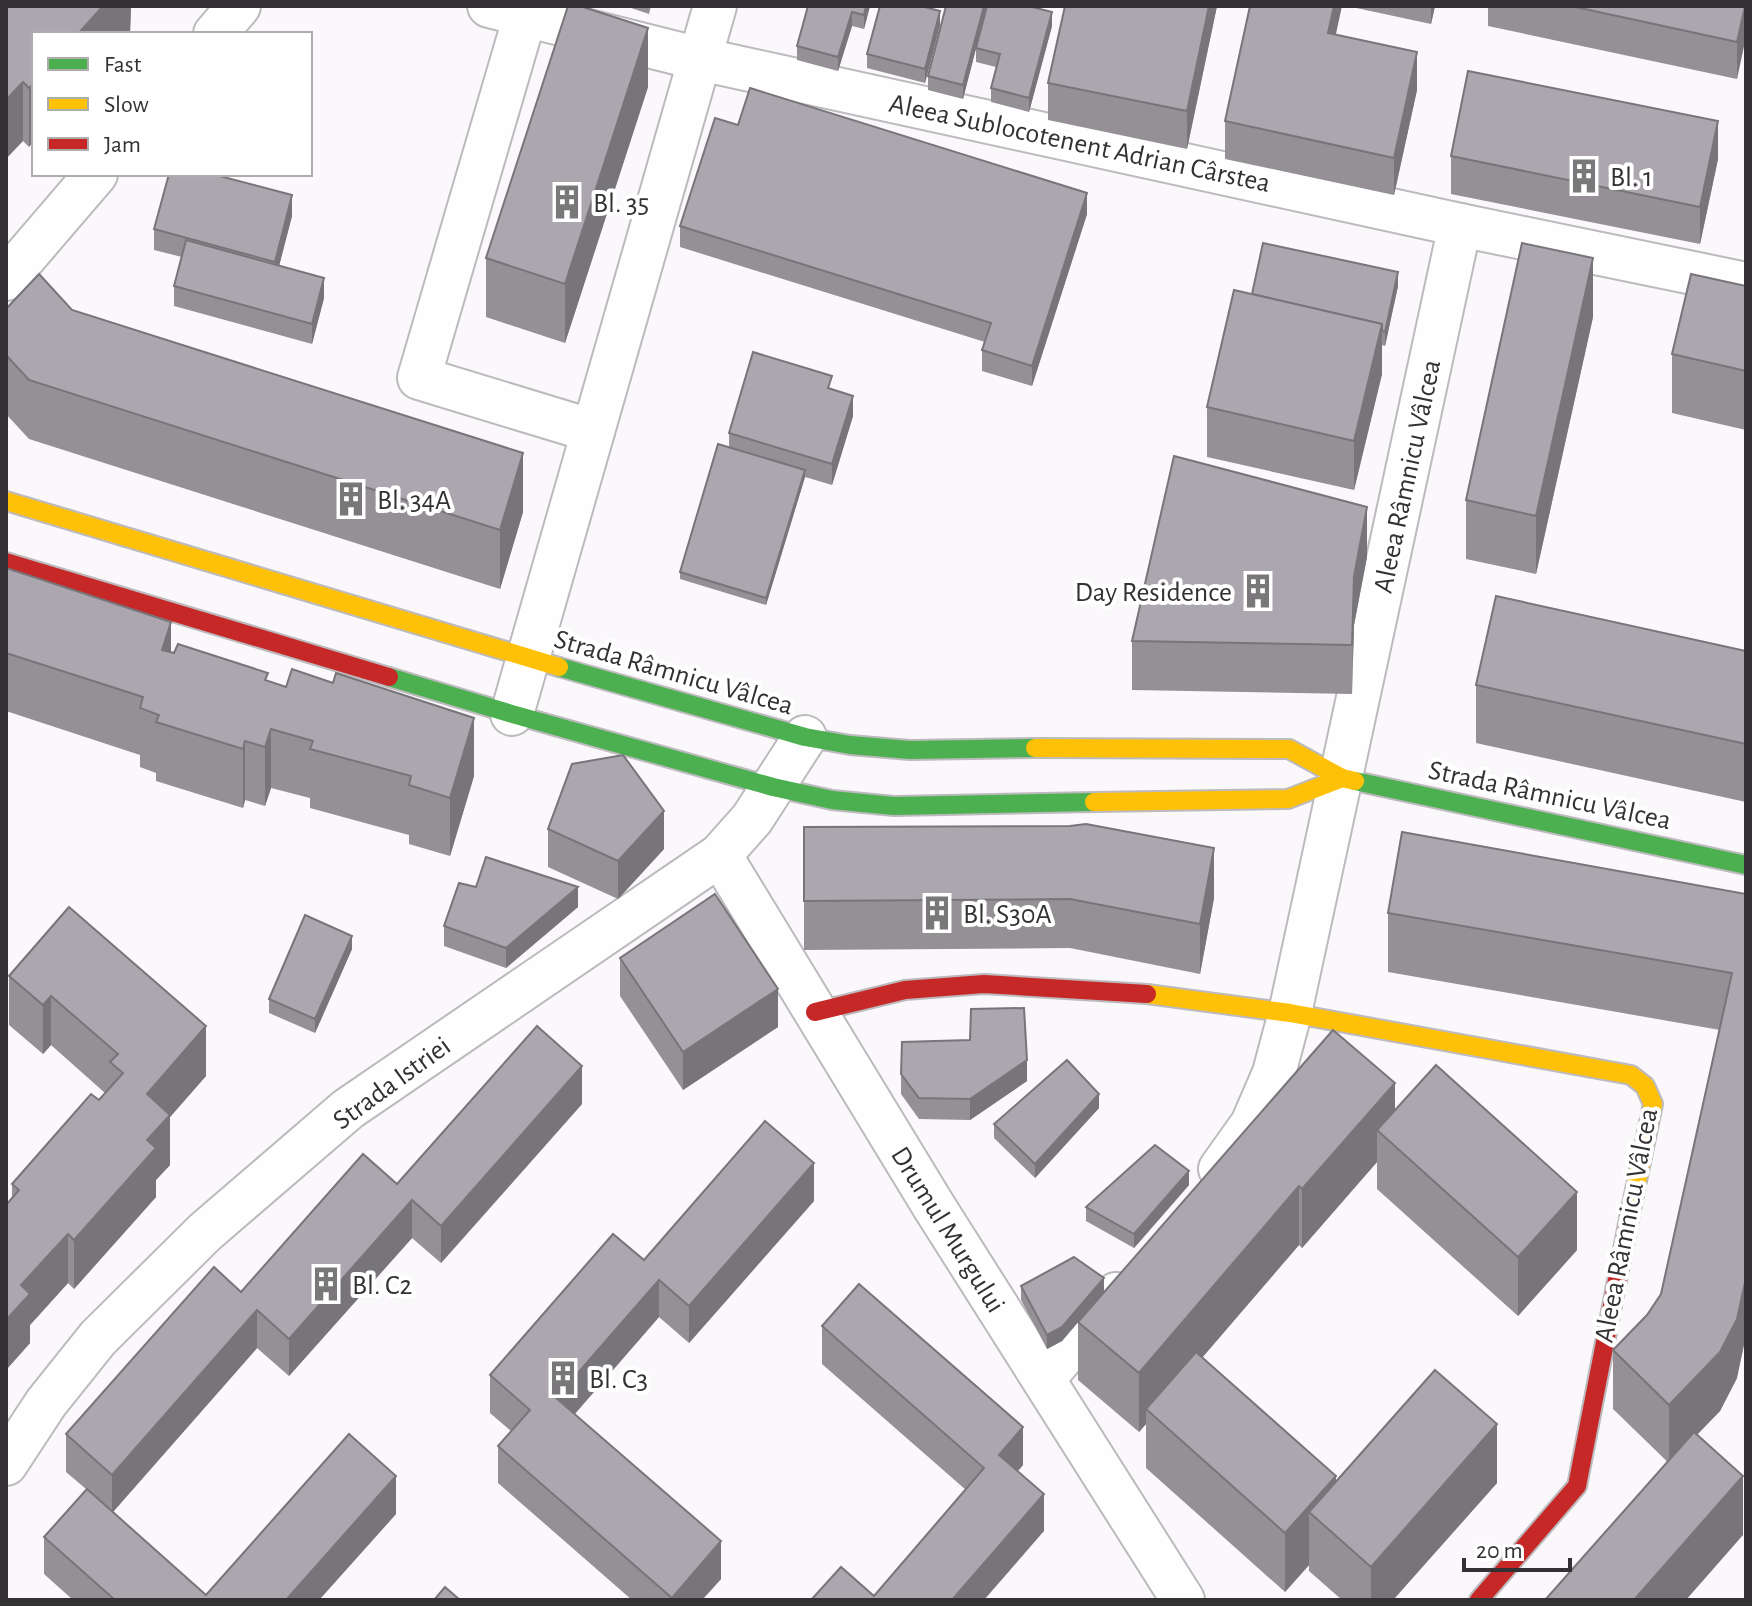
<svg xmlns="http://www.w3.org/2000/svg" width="1752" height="1606" viewBox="0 0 1752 1606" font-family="'Alegreya Sans',sans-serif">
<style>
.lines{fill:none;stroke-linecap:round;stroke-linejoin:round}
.street-casing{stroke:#bcbabd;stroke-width:46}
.fast-casing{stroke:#bcbabd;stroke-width:22}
.slow-casing{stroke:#bcbabd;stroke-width:22}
.jam-casing{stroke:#bcbabd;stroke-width:22}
.street{stroke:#fefefe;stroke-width:42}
.fast{stroke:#4caf50;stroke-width:18}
.slow{stroke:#ffc107;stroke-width:18}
.jam{stroke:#c62828;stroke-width:18}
.wall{fill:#949096}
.shaded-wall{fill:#78757a}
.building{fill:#aca7ae;stroke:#78757a;stroke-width:2}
.labels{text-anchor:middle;stroke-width:8;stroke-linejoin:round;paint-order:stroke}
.street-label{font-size:28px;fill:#333133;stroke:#fff}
.poi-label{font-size:28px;fill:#333133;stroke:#fff;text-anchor:start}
</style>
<rect width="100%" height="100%" fill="#faf8fb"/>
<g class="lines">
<!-- street casing -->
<g class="street-casing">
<g id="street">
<path d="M489,6L700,59L1460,225L1746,284"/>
<path d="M525,16L419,378L593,431"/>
<path d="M215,34L239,6"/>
<path d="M6,279L96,174"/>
<path d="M512,714L715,6"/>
<path d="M720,855L933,1205L1183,1600"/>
<path d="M1220,1169L1252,1124L1274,1073L1290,1013L1460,225"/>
<path d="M1044,1378L1116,1294"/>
<path d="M6,1464L46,1403L98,1338L205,1232L348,1109L720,855L752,819L805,737"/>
</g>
</g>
<!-- fast casing -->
<g class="fast-casing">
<g id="fast">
<path d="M559,667L805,737L850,745L910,750L1035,748"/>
<path d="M389,677L512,714L773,787L832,800L894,806L1094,802"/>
<path d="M1355,781L1746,865"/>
</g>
</g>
<!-- slow casing -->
<g class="slow-casing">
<g id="slow">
<path d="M6,501L559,667"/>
<path d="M1035,748L1289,749L1342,778L1355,781"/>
<path d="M1094,802L1288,799L1342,778"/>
<path d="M1147,994L1290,1013L1631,1075L1645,1086L1653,1104L1629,1219"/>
</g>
</g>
<!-- jam casing -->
<g class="jam-casing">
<g id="jam">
<path d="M6,562L389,677"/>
<path d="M815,1012L905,990L984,984L1147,994"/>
<path d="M1479,1600L1577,1486L1629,1219"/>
</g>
</g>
<!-- street -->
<use href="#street" class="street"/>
<!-- fast -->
<use href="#fast" class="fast"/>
<!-- slow -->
<use href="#slow" class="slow"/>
<!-- jam -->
<use href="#jam" class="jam"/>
</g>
<!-- wall -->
<g class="wall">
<path d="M6,6H131L130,34H34L29,147L23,141Z"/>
<path d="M625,6H651L649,14Z"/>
<path d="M808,6H870L864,29L852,26L838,71L797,60V46Z"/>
<path d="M986,6V10L1052,26L1029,112L991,102V88L996,67L976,62V48L963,99L928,90V76Z"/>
<path d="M1065,6H1217L1187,149L1048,120V83Z"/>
<path d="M1347,6H1435L1431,24Z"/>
<path d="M1488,6H1746L1737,79L1488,26Z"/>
<path d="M940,25L925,83L867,68V54Z"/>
<path d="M1336,35L1417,90L1394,195L1225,159V121Z"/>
<path d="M648,87L565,343L486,317V258Z"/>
<path d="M738,125L1087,214L1032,386L982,371V350L985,342L680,247V226Z"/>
<path d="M1451,156L1718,159L1700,244L1451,194Z"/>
<path d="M292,216L279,265L324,298L312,344L174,306V286L182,257L154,250V229Z"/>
<path d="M1398,286L1385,346L1382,345V374L1354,490L1207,457V407L1252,294Z"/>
<path d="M1746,286V430L1672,413V354Z"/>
<path d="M6,309L72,310L523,512L500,589L29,439L6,414Z"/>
<path d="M1593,317L1536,574L1466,559V500Z"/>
<path d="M832,390L853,416L832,485L805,477L766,605L680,579V572L729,447V433Z"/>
<path d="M1367,557L1354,625L1352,694L1132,690V641Z"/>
<path d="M6,568L171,652L268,681L474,776L450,856L409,844V835L310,808V798L271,788L265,806L245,800L243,808L156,781V773L140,767V755L6,711Z"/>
<path d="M1746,651V802L1476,743V685Z"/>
<path d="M804,827L1214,898L1200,974L1070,948L804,950Z"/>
<path d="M548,829L664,849L618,899L548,867Z"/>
<path d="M1746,894L1737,1378L1720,1411L1697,1435L1743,1535L1613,1409V1350L1647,1315L1661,1294L1720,1030L1388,972V913Z"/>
<path d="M69,907L206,1076L170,1117V1165L156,1180V1197L74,1289L68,1283L30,1325V1343L6,1370V1205L12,1199V1184L105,1093L51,1045L43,1054L9,1025V976Z"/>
<path d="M578,907L506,968L444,946V926Z"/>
<path d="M352,949L315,1033L269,1013V999Z"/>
<path d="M620,958L778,1027L683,1090L620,996Z"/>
<path d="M901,1074L1027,1081L970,1120L919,1119L901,1094Z"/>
<path d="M582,1104L441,1263L412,1238L289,1376L257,1348L113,1512L206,1595L396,1514L319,1600H73L44,1574V1537L86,1489L66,1472V1434L241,1292L397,1184Z"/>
<path d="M1099,1108L1035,1178L994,1138V1124Z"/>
<path d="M1395,1111L1577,1250L1518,1316L1377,1189V1162L1302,1248L1299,1245L1202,1357L1336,1482L1497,1483L1393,1600H1342L1309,1571V1565L1285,1592L1146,1468V1424L1139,1432L1078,1380V1322L1062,1341L1047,1349L1021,1300V1286L1104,1292Z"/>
<path d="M1189,1185L1134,1248L1086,1221V1207Z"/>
<path d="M814,1201L689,1343L659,1317L575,1414L721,1579L702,1600H632L498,1483V1446L511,1431L490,1413V1375L644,1260Z"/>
<path d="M822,1326L1023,1465L1018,1471L1044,1531L874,1596L966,1490L822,1364Z"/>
</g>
<!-- shaded-wall -->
<g class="shaded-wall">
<path d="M103,6H131L130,34H78Z"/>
<path d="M866,6H870L864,29V15Z"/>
<path d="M984,6H986V10L963,99V85Z"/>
<path d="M1209,6H1217L1187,149V111Z"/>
<path d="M1334,6H1342L1328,71V33Z"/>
<path d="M1431,6H1435L1431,24Z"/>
<path d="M1745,6H1746V37L1737,79V42Z"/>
<path d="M940,11V25L925,83V69Z"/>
<path d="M852,12V26L838,71V57Z"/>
<path d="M1052,12V26L1029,112V98Z"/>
<path d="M648,28V87L565,343V284Z"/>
<path d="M1417,52V90L1394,195V158Z"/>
<path d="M23,82V141L6,159V100Z"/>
<path d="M34,83V141L29,147V88Z"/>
<path d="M1718,121V159L1700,244V207Z"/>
<path d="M1087,193V214L1032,386V366Z"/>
<path d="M292,195V216L275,282V262Z"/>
<path d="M1593,258V317L1536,574V516Z"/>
<path d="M1398,272V286L1385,346V332Z"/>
<path d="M324,278V298L312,344V324Z"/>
<path d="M1382,324V374L1354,490V441Z"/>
<path d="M853,396V416L832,485V464Z"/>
<path d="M523,453V512L500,589V530Z"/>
<path d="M805,470V477L766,605V598Z"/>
<path d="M1367,507V557L1354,625L1352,694L1354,576Z"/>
<path d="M171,622V681L162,650Z"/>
<path d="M474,718V776L450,856V798Z"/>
<path d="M271,729V788L265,806V747Z"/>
<path d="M245,741V800L243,808V749Z"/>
<path d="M664,811V849L618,899V861Z"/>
<path d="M1214,848V898L1200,974V924Z"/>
<path d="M578,887V907L506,968V948Z"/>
<path d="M352,936V949L315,1033V1019Z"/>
<path d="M778,989V1027L683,1090V1052Z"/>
<path d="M51,996V1045L43,1054V1005Z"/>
<path d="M206,1026V1076L170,1117V1165L156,1180V1197L74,1289V1240L147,1094Z"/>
<path d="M1027,1060V1081L970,1120V1099Z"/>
<path d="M582,1066V1104L441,1263V1226Z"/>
<path d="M1395,1083V1142L1377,1130V1162L1302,1248V1189Z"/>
<path d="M1099,1094V1108L1035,1178V1164Z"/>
<path d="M814,1163V1201L689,1343V1306Z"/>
<path d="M1189,1171V1185L1134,1248V1234Z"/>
<path d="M1299,1186V1245L1153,1415L1146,1409V1424L1139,1432V1373Z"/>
<path d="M1577,1192V1250L1518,1316V1257Z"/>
<path d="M412,1200V1238L289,1376V1339Z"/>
<path d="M68,1234V1283L30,1325V1343L6,1370V1320L21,1285Z"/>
<path d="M1104,1278V1292L1062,1341L1047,1349V1335Z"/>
<path d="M1746,1278V1336L1737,1378L1720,1411L1669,1463V1405Z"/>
<path d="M659,1280V1317L556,1435V1398Z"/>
<path d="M257,1310V1348L112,1513V1475Z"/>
<path d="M1497,1424V1483L1393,1600H1371V1567Z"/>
<path d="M1023,1427V1465L999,1492V1455Z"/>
<path d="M396,1476V1514L319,1600H286Z"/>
<path d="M1336,1476V1535L1309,1512V1565L1285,1592V1533Z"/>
<path d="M1743,1476V1535L1686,1600H1634Z"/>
<path d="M1044,1494V1531L984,1600H952Z"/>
<path d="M721,1541V1579L702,1600H672V1598Z"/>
</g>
<!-- building -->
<g class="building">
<path d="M6,6H103L78,34H34V83L29,88L23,82L6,100Z"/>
<path d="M568,6H580L648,28L565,284L486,258Z"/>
<path d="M808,6H866L864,15L852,12L838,57L797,46Z"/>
<path d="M880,6H921L940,11L925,69L867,54Z"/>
<path d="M946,6H984L963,85L928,76Z"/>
<path d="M987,6H1028L1052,12L1029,98L991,88L1000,54L976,48Z"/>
<path d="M1065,6H1209L1187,111L1048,83Z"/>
<path d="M1250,6H1334L1328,33L1417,52L1394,158L1225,121Z"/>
<path d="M1571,6H1745L1737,42Z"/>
<path d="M1468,71L1718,121L1700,207L1451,156Z"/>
<path d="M750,88L1087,193L1032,366L982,350L991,323L680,226L715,118L738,125Z"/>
<path d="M169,174H212L292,195L275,262L154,229Z"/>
<path d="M186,240L324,278L312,324L174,286Z"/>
<path d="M1263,243L1398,272L1385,332L1382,331V324L1252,294Z"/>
<path d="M1522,243L1593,258L1536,516L1466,500Z"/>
<path d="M39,274L72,310L523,453L500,530L29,380L6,355V309Z"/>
<path d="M1691,274L1746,286V371L1672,354Z"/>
<path d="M1234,290L1382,324L1354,441L1207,407Z"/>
<path d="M753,352L832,376L828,388L853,396L832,464L729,433Z"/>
<path d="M718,444L805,470L766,598L680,572Z"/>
<path d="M1174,456L1367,507L1354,576L1352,645L1132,641Z"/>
<path d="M6,568L171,622L162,650L174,653L178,644L268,673L265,680L286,687L292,669L333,683L336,673L474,718L450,798L409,785L411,776L310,749L313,741L271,729L265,747L245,741L243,749L156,722L159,715L140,708L143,697L6,653Z"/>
<path d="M1496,596L1746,651V744L1476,685Z"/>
<path d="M623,755L664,811L618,861L548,829L572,764Z"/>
<path d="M1086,824L1214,848L1200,924L1070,899L804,901V827L1070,826Z"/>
<path d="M1402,832L1746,894V1278L1737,1319L1720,1352L1669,1405L1613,1350L1647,1315L1661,1294L1732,973L1388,913Z"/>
<path d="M486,857L578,887L506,948L444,926L459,883L476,887Z"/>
<path d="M715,894L778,989L683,1052L620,958Z"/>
<path d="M69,907L206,1026L147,1094L170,1115L147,1140L156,1148L74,1240L68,1234L21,1285L30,1294L6,1320V1205L19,1190L12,1184L91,1094L99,1100L123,1073L110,1062L118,1054L51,996L43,1005L9,976Z"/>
<path d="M305,915L352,936L315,1019L269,999Z"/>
<path d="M1024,1008L1027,1060L970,1099L919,1098L901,1074L902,1042L970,1040L971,1009Z"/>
<path d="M537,1026L582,1066L441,1226L412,1200L289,1339L257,1310L112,1475L66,1434L214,1267L241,1292L363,1154L397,1184Z"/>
<path d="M1333,1030L1395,1083L1302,1189L1299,1186L1139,1373L1078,1322Z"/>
<path d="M1067,1060L1099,1094L1035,1164L994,1124Z"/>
<path d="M1436,1065L1577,1192L1518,1257L1377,1130Z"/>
<path d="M765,1121L814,1163L689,1306L659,1280L556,1398L721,1541L672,1598L498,1446L530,1410L490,1375L613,1234L644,1260Z"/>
<path d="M1155,1145L1189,1171L1134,1234L1086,1207Z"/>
<path d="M1074,1257L1104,1278L1062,1327L1047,1335L1021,1286Z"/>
<path d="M859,1284L1023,1427L999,1455L1044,1494L952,1600H811L841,1567L874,1596L984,1468L822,1326Z"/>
<path d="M1196,1352L1336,1476L1285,1533L1146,1409Z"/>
<path d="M1435,1370L1497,1424L1371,1567L1309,1512Z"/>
<path d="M1694,1432L1743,1476L1634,1600H1545Z"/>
<path d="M349,1434L396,1476L286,1600H115L44,1537L87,1489L206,1595Z"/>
<path d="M445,1587L460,1600H434Z"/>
</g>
<!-- icons -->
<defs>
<g id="building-bare" transform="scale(2.76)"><path d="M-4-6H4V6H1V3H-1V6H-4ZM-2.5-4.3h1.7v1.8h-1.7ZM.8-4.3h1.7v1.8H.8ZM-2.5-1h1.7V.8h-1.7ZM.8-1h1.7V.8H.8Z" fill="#797779" stroke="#fff" stroke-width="2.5" paint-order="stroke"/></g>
</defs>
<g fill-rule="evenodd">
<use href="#building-bare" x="1584" y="176"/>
<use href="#building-bare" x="567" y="202"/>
<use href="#building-bare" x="351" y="499"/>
<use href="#building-bare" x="1258" y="591"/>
<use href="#building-bare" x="937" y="913"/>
<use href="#building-bare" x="326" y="1284"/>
<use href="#building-bare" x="563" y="1378"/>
</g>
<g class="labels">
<!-- street labels -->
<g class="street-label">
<text transform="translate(1080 142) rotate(12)" y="10">Aleea Sublocotenent Adrian Cârstea</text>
<text transform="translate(1406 476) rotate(-78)" y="10">Aleea Râmnicu Vâlcea</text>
<text transform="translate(674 671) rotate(16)" y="10">Strada Râmnicu Vâlcea</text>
<text transform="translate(1550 794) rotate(12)" y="10">Strada Râmnicu Vâlcea</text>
<text transform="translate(391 1082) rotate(-36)" y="10">Strada Istriei</text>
<text transform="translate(1625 1225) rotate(-79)" y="10">Aleea Râmnicu Vâlcea</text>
<text transform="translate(949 1229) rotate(58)" y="10">Drumul Murgului</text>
</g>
<!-- poi labels -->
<g class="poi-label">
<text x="1610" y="186">Bl. 1</text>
<text x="593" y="212">Bl. 35</text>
<text x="377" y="509">Bl. 34A</text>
<text x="1232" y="601" text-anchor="end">Day Residence</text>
<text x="963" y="923">Bl. S30A</text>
<text x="352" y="1294">Bl. C2</text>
<text x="589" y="1388">Bl. C3</text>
</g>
</g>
<!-- border -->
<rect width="1752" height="1606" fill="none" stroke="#333133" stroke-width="16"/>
<!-- legend -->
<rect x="32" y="32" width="280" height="144" fill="#ffffff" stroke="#adadad" stroke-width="2"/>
<rect x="48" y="58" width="40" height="12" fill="#4caf50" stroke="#adadad" stroke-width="2"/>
<text x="104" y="72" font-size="24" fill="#333133">Fast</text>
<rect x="48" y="98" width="40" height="12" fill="#ffc107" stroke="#adadad" stroke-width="2"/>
<text x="104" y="112" font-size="24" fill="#333133">Slow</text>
<rect x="48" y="138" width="40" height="12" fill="#c62828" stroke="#adadad" stroke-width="2"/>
<text x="104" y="152" font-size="24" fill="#333133">Jam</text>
<!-- scale -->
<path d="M1464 1558v12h106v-12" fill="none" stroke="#333133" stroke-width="4"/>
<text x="1476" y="1558" font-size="24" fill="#333133" stroke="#ffffff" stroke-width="6" paint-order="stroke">20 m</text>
</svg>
